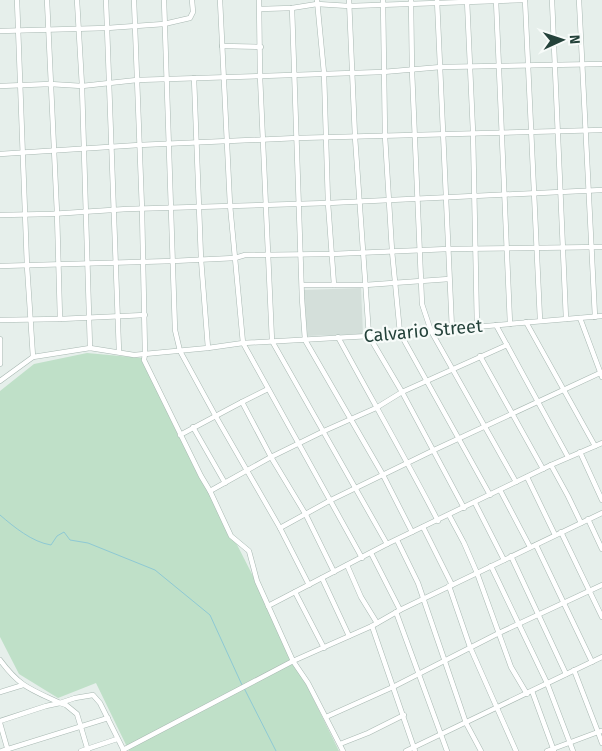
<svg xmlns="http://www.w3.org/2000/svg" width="602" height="751" viewBox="0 0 602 751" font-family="'Fira Sans',sans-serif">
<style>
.built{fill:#d4dfda}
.green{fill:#bfe0c8}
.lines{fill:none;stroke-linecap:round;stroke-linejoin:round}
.stream{stroke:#8ec9d4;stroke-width:1}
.minor-casing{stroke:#a8b8b2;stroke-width:5.5}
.minor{stroke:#fff;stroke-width:4.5}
.labels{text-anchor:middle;stroke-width:4.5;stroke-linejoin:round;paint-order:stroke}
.street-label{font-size:18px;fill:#24423a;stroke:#f7fbf9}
</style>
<rect width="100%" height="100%" fill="#e6efeb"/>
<!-- built -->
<path class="built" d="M361,288L363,334L307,336L304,290Z"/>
<!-- green -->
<path class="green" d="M87,353L142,358L254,578L339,751H129L96,683L58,698L19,674L0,637V391L34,364Z"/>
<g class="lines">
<!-- stream -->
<g class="stream">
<path d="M0,515C14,527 32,542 51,545L57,536L64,532L70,540L88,543L155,570L210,615L242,685"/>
<path d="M244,688L276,751"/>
</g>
<!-- minor casing -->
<g class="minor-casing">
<g id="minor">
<path d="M17,0L27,266L33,357"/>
<path d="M47,0L57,213L60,319L145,315"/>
<path d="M77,0L82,86L90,348"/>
<path d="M106,0L119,352"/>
<path d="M134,0L142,209L145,354L144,360L201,476L210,491L231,536L249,551L257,581L293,661L308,683L343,751"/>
<path d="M164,0L175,330L180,351L215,415L280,528L331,500L434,450L602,372"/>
<path d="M220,0L230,205L243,343L362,558"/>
<path d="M259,0L260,76L272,341L387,544"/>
<path d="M317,0L324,73L328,203L334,285"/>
<path d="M349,0L355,137L369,336L402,392L464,508"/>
<path d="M383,0L385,136L392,251L400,333L490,495"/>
<path d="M411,0L412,71L422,304L431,331L516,482"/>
<path d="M437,0L452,329"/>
<path d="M467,0L473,132L477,327"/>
<path d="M496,0L510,324"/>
<path d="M525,0L540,320"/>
<path d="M552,0L566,319"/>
<path d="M579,0L595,317"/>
<path d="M292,8L302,299L305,340L383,475L412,532"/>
<path d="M260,9L292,8L317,4L349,6L525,0"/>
<path d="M0,31L107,28L164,24L190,18L193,12L192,0"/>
<path d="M222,46L261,47"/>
<path d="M194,78L201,259L208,348"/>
<path d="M0,86L50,84L82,86L137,80L383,72L441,67L602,64"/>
<path d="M0,154L139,145L297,138L602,130"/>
<path d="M0,215L51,214L127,209L328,203L602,190"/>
<path d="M0,266L173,261L235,258L245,255L332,254L448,249L602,247"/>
<path d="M302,285H365L449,279"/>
<path d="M580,318L602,377"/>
<path d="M0,320L60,319"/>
<path d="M526,322L595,446"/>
<path d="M496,325L568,457"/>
<path d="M338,337C371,398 406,459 438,521"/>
<path d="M0,339V364"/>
<path d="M480,356L543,469"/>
<path d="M0,381L33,357L90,348L134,355L208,348L243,343L369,336L602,316"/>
<path d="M242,402L268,389"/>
<path d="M193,427L225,483"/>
<path d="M180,435L242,402L271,457L306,515L334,572"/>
<path d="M580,452L602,500"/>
<path d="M551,465L568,496L581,523"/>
<path d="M527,477L555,535"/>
<path d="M500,490L530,547"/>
<path d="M210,491L271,457L324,431L376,408L402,392L507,345"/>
<path d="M475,503L504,560"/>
<path d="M449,515L464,543L477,573L511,667L527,694"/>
<path d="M588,519L602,549"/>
<path d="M423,527L452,585"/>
<path d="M280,528L309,585"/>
<path d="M561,532L602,617"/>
<path d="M397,540L418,583L466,723L481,751"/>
<path d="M536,545L592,662"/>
<path d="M371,553L400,610"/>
<path d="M511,556L566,674"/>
<path d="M347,565L361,597L377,623"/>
<path d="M491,566L547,683L573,751"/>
<path d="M322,578L349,636"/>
<path d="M449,586L470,647L516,751"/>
<path d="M295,592L324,648"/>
<path d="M268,606L387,544L551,465L602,443"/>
<path d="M396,612L447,751"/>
<path d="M372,626L415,751"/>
<path d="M0,660C20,687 30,689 60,703L75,698L93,695L100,703L124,751"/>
<path d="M532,691L554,751"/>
<path d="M0,692L23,685"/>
<path d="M326,717L393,687L499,633L602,585"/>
<path d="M0,721L46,706L60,703L66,705L77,714L88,751"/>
<path d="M0,723L8,751"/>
<path d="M602,731L598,732L602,743"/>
<path d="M340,744L368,733L404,715"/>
<path d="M123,750L293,661L372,626L400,610L602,513"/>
<path d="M2,751L108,718"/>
<path d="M81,751L117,739"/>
<path d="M406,751L602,657"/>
<path d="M547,751L598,732L574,670"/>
</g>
</g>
<!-- minor -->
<use href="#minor" class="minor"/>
</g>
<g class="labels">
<!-- street labels -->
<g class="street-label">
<text transform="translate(423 331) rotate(-5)" y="6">Calvario Street</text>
</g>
</g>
<!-- north arrow -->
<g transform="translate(562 40) rotate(87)" stroke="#f7fbf9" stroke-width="4" paint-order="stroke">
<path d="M0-4L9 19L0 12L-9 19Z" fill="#24423a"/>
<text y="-8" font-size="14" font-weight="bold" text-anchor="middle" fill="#24423a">N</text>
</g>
</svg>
